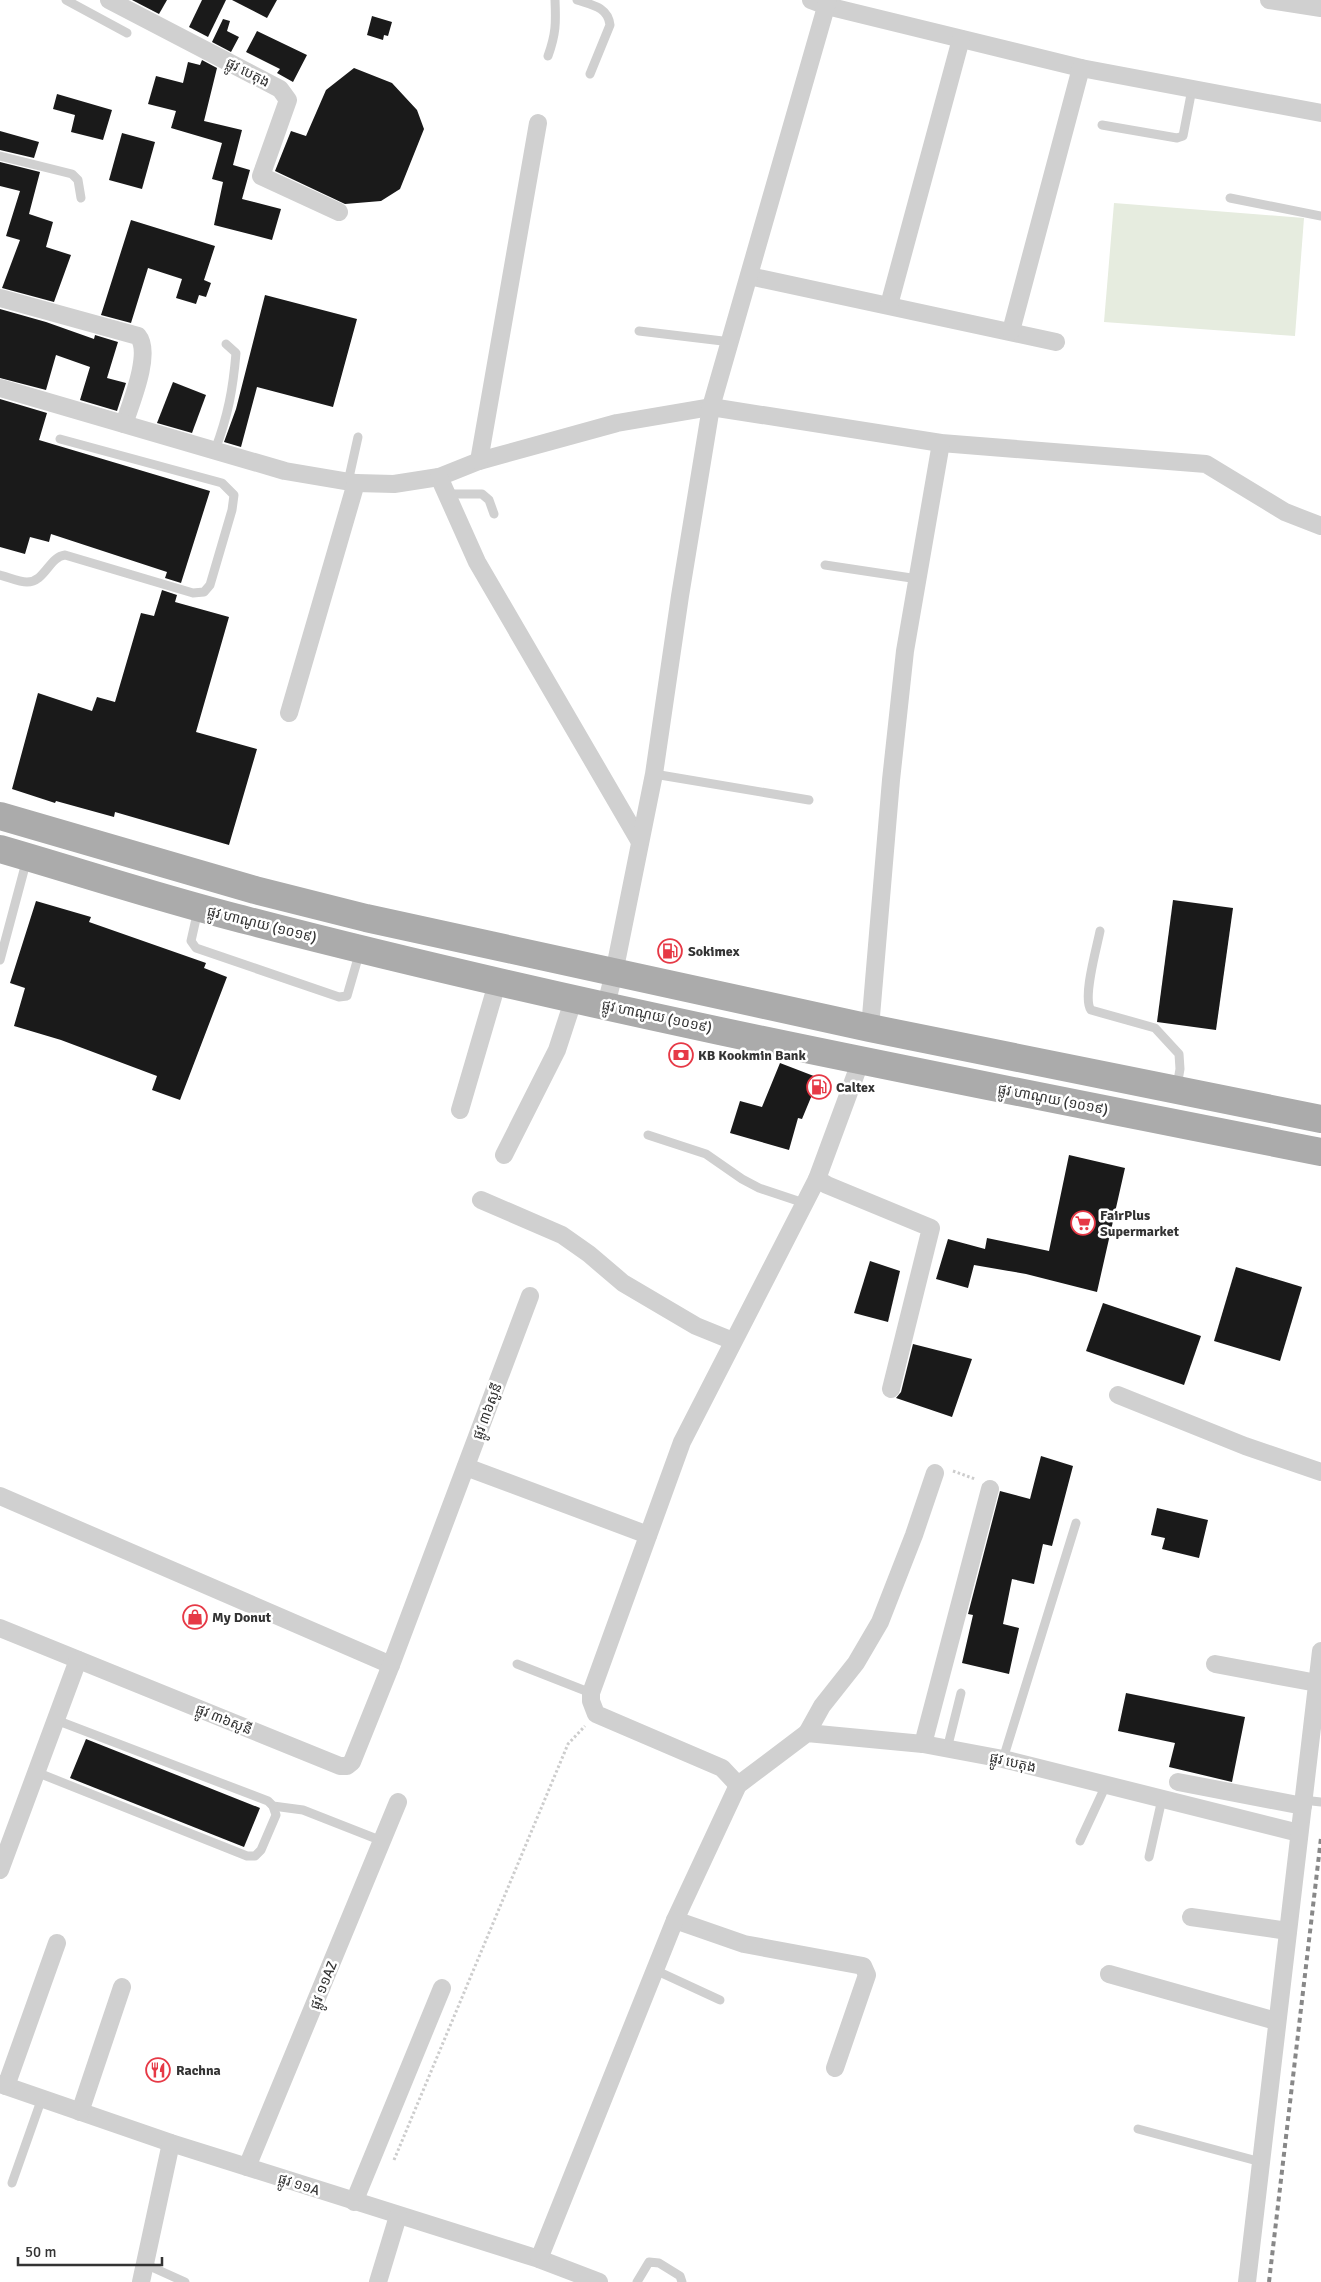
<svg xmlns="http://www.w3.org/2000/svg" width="1321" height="2282" viewBox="0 0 1321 2282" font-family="Signika,'Noto Sans Khmer',sans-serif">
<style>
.green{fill:#e6ecdf}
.building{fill:#1a1a1a}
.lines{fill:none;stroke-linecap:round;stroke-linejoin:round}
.path{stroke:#cdcdcd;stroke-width:3;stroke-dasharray:2.5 2.5;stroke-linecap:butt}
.lane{stroke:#d0d0d0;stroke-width:9}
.street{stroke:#d0d0d0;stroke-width:18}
.primary{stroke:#ababab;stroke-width:28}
.rail{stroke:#888;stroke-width:4;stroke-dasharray:5 4;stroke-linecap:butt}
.labels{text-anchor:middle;stroke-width:5;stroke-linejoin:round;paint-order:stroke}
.street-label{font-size:14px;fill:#333;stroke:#fff}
.poi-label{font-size:14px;font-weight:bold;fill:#333;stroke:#fff;text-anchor:start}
</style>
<rect width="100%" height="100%" fill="#fff"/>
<!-- green -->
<path class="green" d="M1114,203L1304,218L1295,336L1104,322Z"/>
<!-- building -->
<g class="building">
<path d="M132,0H167L159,14Z"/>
<path d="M202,0H226L208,37L189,27Z"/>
<path d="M232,0H277L267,18Z"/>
<path d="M372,16L392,22L388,36L384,35L383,40L367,35Z"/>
<path d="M223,19L230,21L227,31L239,37L231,52L212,42Z"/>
<path d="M257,31L307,55L293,82L277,73L280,69L246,52Z"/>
<path d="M202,60L217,68L204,121L242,130L233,165L250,170L242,199L281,209L272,240L214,225L223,182L212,179L222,143L171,128L176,111L148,104L156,76L183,83L188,62L200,65Z"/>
<path d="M354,68L392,83L417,110L424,129L400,189L381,201L345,204L275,171L291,131L306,136L326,90Z"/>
<path d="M57,94L112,110L103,140L71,132L75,115L53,109Z"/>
<path d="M0,131L39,142L34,158L0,150Z"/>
<path d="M122,133L155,142L142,189L109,180Z"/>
<path d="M0,162L40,172L29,214L53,222L46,247L71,255L54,302L2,288L20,240L6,236L20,191L0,186Z"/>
<path d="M131,220L215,246L204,280L211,283L206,297L199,295L196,304L176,298L182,279L148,268L131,323L101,315Z"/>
<path d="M265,295L357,319L333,407L257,387L241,447L224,442L236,409Z"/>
<path d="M0,309L46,322L94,339L95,335L118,342L107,378L126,383L117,411L80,400L90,367L56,355L46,390L0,378Z"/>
<path d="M173,382L206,395L192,433L157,423Z"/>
<path d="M0,399L47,413L39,440L210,491L181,583L165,578L167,572L51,534L49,542L30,537L25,554L0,547Z"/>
<path d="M162,590L177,595L175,602L229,617L196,732L257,749L229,845L115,812L114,817L56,801L55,803L12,789L38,693L92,711L97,697L115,702L141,613L154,616Z"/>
<path d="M1173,900L1233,908L1216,1030L1157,1022Z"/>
<path d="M36,901L91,917L89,922L206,963L204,968L227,977L180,1100L152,1090L157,1076L61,1040L14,1026L25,988L10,983Z"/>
<path d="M780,1063L819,1078L802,1119L798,1118L789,1150L730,1133L740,1101L762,1107Z"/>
<path d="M1069,1155L1125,1168L1097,1292L1026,1274L974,1265L968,1288L936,1279L948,1239L985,1249L987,1238L1049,1251Z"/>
<path d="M870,1261L900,1271L888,1322L854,1313Z"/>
<path d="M1236,1267L1302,1287L1280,1361L1214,1341Z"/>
<path d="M1103,1303L1201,1336L1184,1385L1086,1351Z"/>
<path d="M913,1344L972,1359L952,1417L896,1398L901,1392Z"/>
<path d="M1041,1456L1073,1466L1052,1546L1043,1544L1034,1584L1012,1579L1003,1624L1019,1628L1009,1674L962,1663L973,1615L968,1614L1000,1491L1030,1499Z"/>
<path d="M1157,1508L1208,1520L1199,1558L1162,1549L1165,1538L1151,1535Z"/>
<path d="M1126,1693L1245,1717L1232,1782L1169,1767L1175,1743L1118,1731Z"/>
<path d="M86,1739L260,1808L244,1847L70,1778Z"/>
</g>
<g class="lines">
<!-- path -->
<g class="path">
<path d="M953,1471L975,1479"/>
<path d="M394,2160L568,1744L585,1726"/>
</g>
<!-- lane -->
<g class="lane">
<path d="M66,0L127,33"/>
<path d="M577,0C592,5 608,7 610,25L590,74"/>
<path d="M548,56C556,34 556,23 555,0"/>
<path d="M1102,125L1177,138L1183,136L1192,89"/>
<path d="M0,156L72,174L78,180L81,198"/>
<path d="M1230,198L1321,216"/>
<path d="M639,331L731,342"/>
<path d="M215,450C228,416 233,389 236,353L226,344"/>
<path d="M348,482L358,437"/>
<path d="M447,494H482L489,500L494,514"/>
<path d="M825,565L918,579"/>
<path d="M0,575C8,577 19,582 27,582C45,582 49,557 65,555L193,593L204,592L210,585L232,510L234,495L222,483L60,439"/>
<path d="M654,774L809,800"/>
<path d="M198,910L191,941L196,948L339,997L347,996L360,951"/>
<path d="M1100,931C1097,947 1082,998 1091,1010L1155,1028L1179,1054L1180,1069L1177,1086"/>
<path d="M0,960L27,859"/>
<path d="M648,1135L706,1154L742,1179L759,1188L804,1203"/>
<path d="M517,1664L591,1693"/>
<path d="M56,1720L268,1801L273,1806L303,1810L382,1841"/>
<path d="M947,1749L961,1693"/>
<path d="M1003,1759L1076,1523"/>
<path d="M36,1772L247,1856H255L261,1850L276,1815L273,1806"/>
<path d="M1303,1800L1321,1802"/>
<path d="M1080,1841L1106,1785"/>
<path d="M1149,1857L1162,1799"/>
<path d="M655,1970L720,2000"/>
<path d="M1138,2129L1261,2162"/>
<path d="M12,2183L42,2098"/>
<path d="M145,2264L185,2282"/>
<path d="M637,2282L649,2262L659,2263L680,2276L682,2282"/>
</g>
<!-- street -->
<g class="street">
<path d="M109,0L280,89L288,100L261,176L339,212"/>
<path d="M811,0L827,6L1081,68L1321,113"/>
<path d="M1269,0L1321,8"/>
<path d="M749,276L1056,342"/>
<path d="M0,298L138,336C152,353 131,403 124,424"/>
<path d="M889,305L961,39"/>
<path d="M1011,331L1081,68"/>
<path d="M0,388L285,471L356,483L394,484L439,477L479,461L617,423L711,407L941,443L1206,464L1285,512L1321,526"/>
<path d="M479,461L538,123"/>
<path d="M439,477L477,562L640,842"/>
<path d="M289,713L356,483"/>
<path d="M606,1005L614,973L654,774L680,596L711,407L828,0"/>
<path d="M870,1028L891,780L905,651L941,443"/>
<path d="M460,1110L498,980"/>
<path d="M504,1155L557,1050L574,998"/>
<path d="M817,1179L827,1185L931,1228L891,1389"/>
<path d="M481,1200L562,1235L589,1254L623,1283L696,1326L733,1341"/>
<path d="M1118,1395L1245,1446L1321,1472"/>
<path d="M466,1467L648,1535"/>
<path d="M0,1496L391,1665"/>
<path d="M0,1628L340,1766H347L352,1762L391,1665L530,1296"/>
<path d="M1215,1664L1317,1683"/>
<path d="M807,1733L822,1706L856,1663L880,1622L914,1535L935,1473"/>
<path d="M923,1744L990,1489"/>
<path d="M1178,1782L1303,1806"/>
<path d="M738,1785L722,1768L596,1714L591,1701V1693L682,1442L817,1179L861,1060"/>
<path d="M0,1870L78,1660"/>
<path d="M1191,1917L1288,1931"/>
<path d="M675,1920L744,1944L863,1966L867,1975L835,2068"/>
<path d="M1109,1974L1276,2021"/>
<path d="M0,2084L171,2143L539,2259L599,2282"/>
<path d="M6,2086L57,1943"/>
<path d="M80,2112L122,1987"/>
<path d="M247,2167L398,1802"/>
<path d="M354,2202L442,1988"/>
<path d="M539,2259L675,1920L738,1785L807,1733L923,1744L1003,1759L1299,1833"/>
<path d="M141,2282L171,2143"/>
<path d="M378,2282L398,2216"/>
<path d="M1247,2282L1321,1651"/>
</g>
<!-- primary -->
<g class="primary">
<path d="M0,816L255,890L366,918L870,1028L1321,1119"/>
<path d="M0,849C83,873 165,900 249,921C603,1013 963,1081 1321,1152"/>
</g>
<!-- rail -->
<path class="rail" d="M1269,2282L1321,1838"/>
</g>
<!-- icons -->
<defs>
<g id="fuel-ring" transform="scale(1.25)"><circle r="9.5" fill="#fff" stroke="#e63946" stroke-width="1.5"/><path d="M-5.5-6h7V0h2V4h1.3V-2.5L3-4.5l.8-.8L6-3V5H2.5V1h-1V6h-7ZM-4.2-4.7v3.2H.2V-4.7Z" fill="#e63946"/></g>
<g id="bank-ring" transform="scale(1.25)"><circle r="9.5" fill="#fff" stroke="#e63946" stroke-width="1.5"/><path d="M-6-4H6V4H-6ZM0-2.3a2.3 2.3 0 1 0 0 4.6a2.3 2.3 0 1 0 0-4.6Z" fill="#e63946"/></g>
<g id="supermarket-ring" transform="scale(1.25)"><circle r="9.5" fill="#fff" stroke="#e63946" stroke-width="1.5"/><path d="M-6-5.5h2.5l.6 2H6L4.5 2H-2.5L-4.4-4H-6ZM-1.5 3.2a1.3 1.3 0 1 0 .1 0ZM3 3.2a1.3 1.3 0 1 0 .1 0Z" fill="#e63946"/></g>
<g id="shop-ring" transform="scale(1.25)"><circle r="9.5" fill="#fff" stroke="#e63946" stroke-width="1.5"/><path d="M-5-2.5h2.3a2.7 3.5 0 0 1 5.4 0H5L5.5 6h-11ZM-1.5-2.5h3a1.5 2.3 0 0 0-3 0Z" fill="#e63946"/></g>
<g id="restaurant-ring" transform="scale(1.25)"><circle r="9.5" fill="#fff" stroke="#e63946" stroke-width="1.5"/><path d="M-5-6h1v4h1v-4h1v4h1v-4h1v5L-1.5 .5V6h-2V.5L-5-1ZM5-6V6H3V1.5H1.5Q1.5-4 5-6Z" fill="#e63946"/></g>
</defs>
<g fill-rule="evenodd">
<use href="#fuel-ring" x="670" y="951"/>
<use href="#bank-ring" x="681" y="1055"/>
<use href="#fuel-ring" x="819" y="1087"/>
<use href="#supermarket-ring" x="1083" y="1223"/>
<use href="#shop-ring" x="195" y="1617"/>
<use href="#restaurant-ring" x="158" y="2070"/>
</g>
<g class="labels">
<!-- street labels -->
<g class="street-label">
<text transform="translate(248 72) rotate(27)" y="5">ផ្លូវ បេតុង</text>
<text transform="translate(262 924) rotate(14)" y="5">ផ្លូវ ហាណូយ (១០១៩)</text>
<text transform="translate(657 1016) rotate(12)" y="5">ផ្លូវ ហាណូយ (១០១៩)</text>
<text transform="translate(1053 1099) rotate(11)" y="5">ផ្លូវ ហាណូយ (១០១៩)</text>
<text transform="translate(487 1411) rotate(-69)" y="5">ផ្លូវ ៣៦សូនី</text>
<text transform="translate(224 1719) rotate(22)" y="5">ផ្លូវ ៣៦សូនី</text>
<text transform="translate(1013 1762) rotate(13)" y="5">ផ្លូវ បេតុង</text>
<text transform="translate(323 1985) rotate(-68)" y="5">ផ្លូវ ១១AZ</text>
<text transform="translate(299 2184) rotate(18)" y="5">ផ្លូវ ១១A</text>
</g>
<!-- poi labels -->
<g class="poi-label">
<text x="688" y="956">Sokimex</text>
<text x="698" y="1060">KB Kookmin Bank</text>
<text x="836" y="1092">Caltex</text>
<text x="1100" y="1220">FairPlus<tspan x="1100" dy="16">Supermarket</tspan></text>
<text x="212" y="1622">My Donut</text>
<text x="176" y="2075">Rachna</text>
</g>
</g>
<!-- scale -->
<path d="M18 2257v8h144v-8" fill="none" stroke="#333333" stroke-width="2.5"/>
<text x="25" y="2257" font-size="15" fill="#333333" stroke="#ffffff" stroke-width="4" paint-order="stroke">50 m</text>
</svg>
